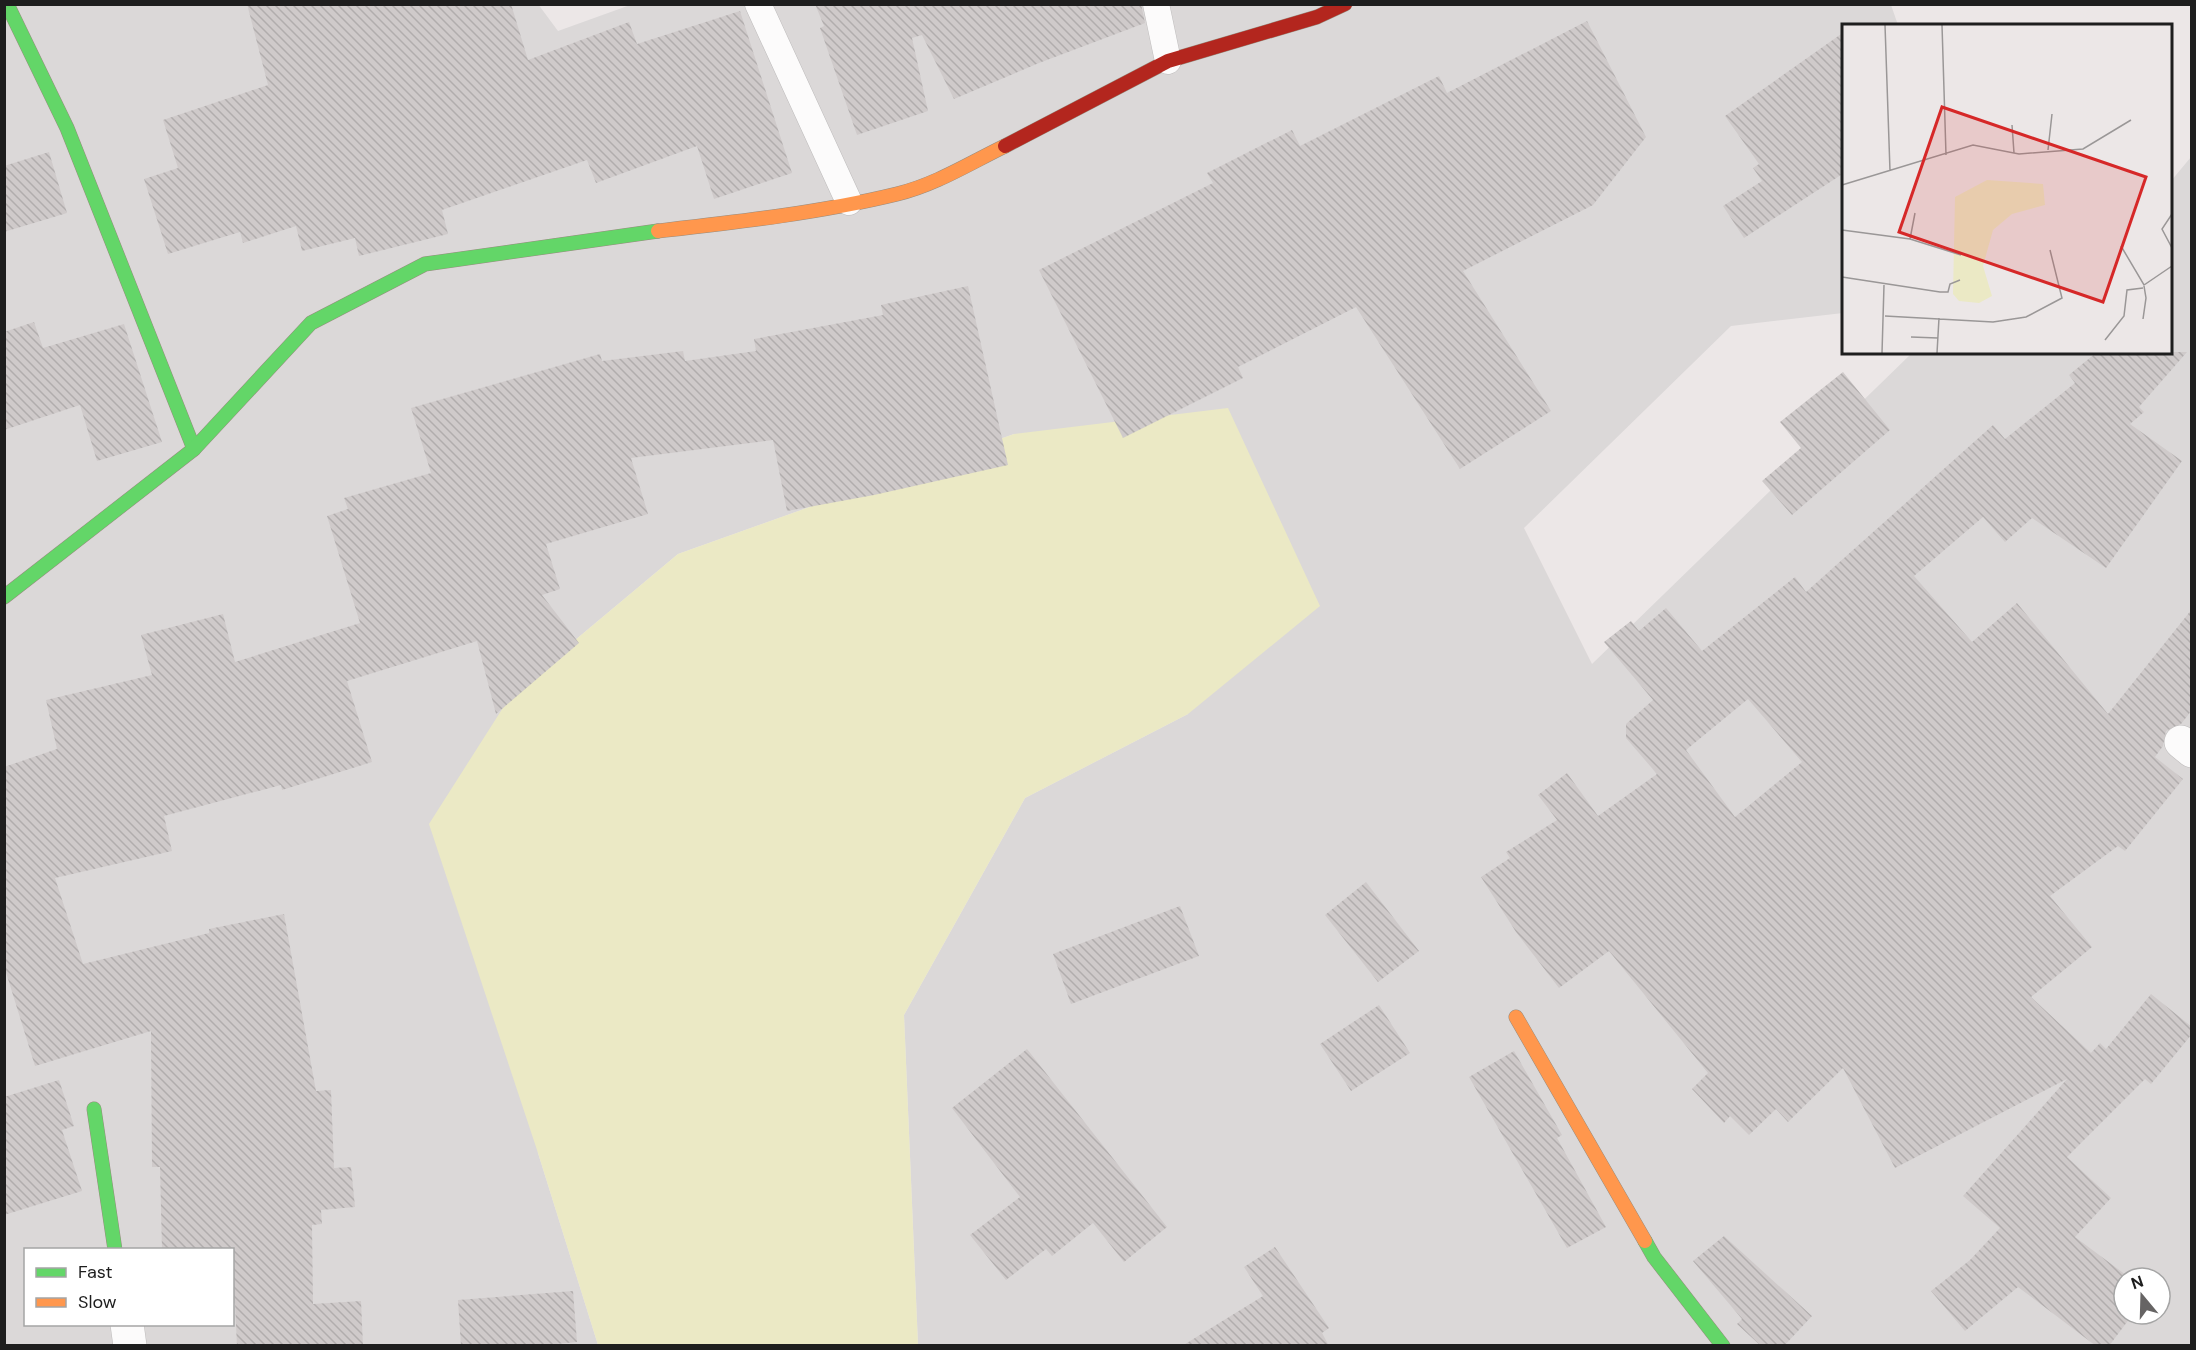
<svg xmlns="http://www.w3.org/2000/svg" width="2196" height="1350" viewBox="0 0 2196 1350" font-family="'DM Sans',sans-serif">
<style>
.residential{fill:#dbd8d8;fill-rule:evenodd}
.grass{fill:#ebe9c5}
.building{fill:url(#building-back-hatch);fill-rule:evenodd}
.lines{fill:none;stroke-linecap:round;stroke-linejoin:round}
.lane-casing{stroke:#bebcbc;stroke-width:27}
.street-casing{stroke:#bebcbc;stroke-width:34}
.fast-casing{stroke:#978c7e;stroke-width:15}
.slow-casing{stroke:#978c7e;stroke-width:15}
.jam-casing{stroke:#978c7e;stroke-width:15}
.lane{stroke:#fcfbfb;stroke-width:26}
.street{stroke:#fcfbfb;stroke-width:33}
.fast{stroke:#63d668;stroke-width:14}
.slow{stroke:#ff974d;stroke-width:14}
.jam{stroke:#b3261e;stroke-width:14}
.inset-road{fill:none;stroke:#9a9797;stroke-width:1.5}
.view{fill:#d62828;fill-opacity:0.15;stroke:#d62828;stroke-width:3}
.inset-edge{fill:none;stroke:#1e1e1e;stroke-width:3}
</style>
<defs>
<pattern id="building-back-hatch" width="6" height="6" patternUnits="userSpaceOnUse" patternTransform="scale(1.5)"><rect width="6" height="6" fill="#cfcaca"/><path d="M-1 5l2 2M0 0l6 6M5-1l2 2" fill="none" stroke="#b1adad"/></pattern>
</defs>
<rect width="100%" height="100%" fill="#ece7e7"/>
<!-- residential -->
<path class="residential" d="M538,4L558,31L633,4L1891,5L1898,25L1844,26L1843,313L1731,326L1524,528L1592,664L1912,353L2170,352L2171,181L2191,157V1345H918L904,1015L1025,798L1188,714L1014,434L678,554L513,692L538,1153L598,1345L5,1346V5ZM26,1250H232V1324H26ZM2124,1278H2160V1314H2124Z"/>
<!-- grass -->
<path class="grass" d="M1228,408L1320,606L1188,714L1025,798L904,1015L918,1345H598L538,1153L429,824L513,692L678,554L1014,434Z"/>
<!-- building -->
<g class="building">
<path d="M247,4H511L528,60L629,22L637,44L740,11L792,173L714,199L697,146L596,183L587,160L442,210L448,234L359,256L355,238L302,251L296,226L243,243L240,232L168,254L144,179L178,168L163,120L268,85Z"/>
<path d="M815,4H1141L1145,23L1039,63L954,99L922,35L912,38L928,111L857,135L820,28L824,26Z"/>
<path d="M1587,21L1646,137L1593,205L1463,271L1551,411L1460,469L1356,307L1238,367L1243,378L1123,438L1039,270L1213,183L1207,173L1292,130L1300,146L1439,76L1447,93Z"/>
<path d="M1844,32V173L1744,238L1723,206L1762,181L1753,168L1759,164L1725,116Z"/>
<path d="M49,152L67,213L4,232V166Z"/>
<path d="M968,286L1008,465L874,495L787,511L773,440L631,458L648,514L546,544L560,589L542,595L579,643L496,714L477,641L347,681L372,762L282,790L281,785L164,816L172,851L55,878L83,964L209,933V929L284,914L316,1091L331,1090L334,1168L351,1167L355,1207L321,1210L322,1224L312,1225L313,1304L361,1301L363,1346H237L235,1303L232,1304V1250H162L160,1167H152L151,1031L35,1066L4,966V767L57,749L46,700L152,675L141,635L223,614L235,662L360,623L327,516L348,509L344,498L431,473L411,408L600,354L602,361L683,351L685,361L756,351L754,339L883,315L881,305Z"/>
<path d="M34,322L43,348L124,324L162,442L97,461L80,405L4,430V332Z"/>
<path d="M2097,352H2187L2139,407L2144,412L2130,424L2182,461L2106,568L2032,518L2005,542L1983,517L1914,576L1972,642L2017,603L2108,714L2192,609V710L2181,724L2166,731L2163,746L2155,757L2183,779L2125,851L2118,846L2050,896L2092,947L2031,997L2091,1053L2100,1043L2106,1049L2151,994L2192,1027V1034L2151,1084L2145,1079L2067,1157L2111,1198L2075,1237L2130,1278H2124V1314H2133L2109,1346H2096L2018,1287L1965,1331L1931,1291L1970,1260L2000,1228L1963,1196L2067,1079L1895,1168L1843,1068L1788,1122L1776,1109L1749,1135L1730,1116L1724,1123L1692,1089L1708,1073L1609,951L1559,988L1516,932L1481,877L1510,858L1506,852L1557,820L1538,795L1567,773L1598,816L1657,774L1626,738V724L1653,700L1604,642L1631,621L1639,631L1666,608L1702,651L1795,577L1806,592L1993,425L2005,439L2075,383L2069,375ZM1748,699L1802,762L1735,817L1686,750Z"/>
<path d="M1843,372L1890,430L1792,515L1762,481L1801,448L1780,422Z"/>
<path d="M1366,882L1419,951L1378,982L1325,915Z"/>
<path d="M1180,906L1199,956L1071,1004L1053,954Z"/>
<path d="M1379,1005L1410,1053L1351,1091L1320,1044Z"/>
<path d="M1027,1049L1167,1227L1124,1262L1093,1223L1052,1256L1046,1249L1006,1280L970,1235L1020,1197L952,1108Z"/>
<path d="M1514,1051L1562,1135L1557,1138L1606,1227L1567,1248L1469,1077Z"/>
<path d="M59,1080L74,1126L62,1130L82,1191L4,1215V1097Z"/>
<path d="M1724,1236L1812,1316L1784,1346H1761L1737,1324L1742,1319L1693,1261Z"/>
<path d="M1275,1247L1329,1328L1322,1333L1329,1346H1182L1263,1296L1244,1267Z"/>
<path d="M573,1291L577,1342L536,1346H461L458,1300Z"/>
</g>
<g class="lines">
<!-- lane casing -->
<g class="lane-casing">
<g id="lane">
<path d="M758,4L849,202"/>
<path d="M1156,4L1168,61"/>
</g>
</g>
<!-- street casing -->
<g class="street-casing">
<g id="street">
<path d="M2181,742L2192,751"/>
<path d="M127,1324L130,1346"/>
</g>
</g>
<!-- fast casing -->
<g class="fast-casing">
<g id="fast">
<path d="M7,4L67,128L194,449"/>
<path d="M4,597L194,449L311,323L425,264L658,231"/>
<path d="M94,1109L115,1250"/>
<path d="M1645,1241L1654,1257L1723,1346"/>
</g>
</g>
<!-- slow casing -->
<g class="slow-casing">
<g id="slow">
<path d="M658,231C737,222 819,213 897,194C935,185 970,163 1005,146"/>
<path d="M1516,1017L1645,1241"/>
</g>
</g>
<!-- jam casing -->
<g class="jam-casing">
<path id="jam" d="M1005,146L1168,61L1317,17L1345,4"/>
</g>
<!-- lane -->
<use href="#lane" class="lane"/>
<!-- street -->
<use href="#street" class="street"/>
<!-- fast -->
<use href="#fast" class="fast"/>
<!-- slow -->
<use href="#slow" class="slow"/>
<!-- jam -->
<use href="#jam" class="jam"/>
</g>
<!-- overview -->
<g transform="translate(1842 24)">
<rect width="330" height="330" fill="#ece7e7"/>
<path d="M145,156L201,160L203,181L170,190L151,206L141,242L150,272L137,279L117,277L111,270L113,173Z" fill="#ebe9c5"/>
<path class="inset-road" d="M43,1L48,147M100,1L104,131M170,101L172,129M206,126L210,90M0,161L131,121L177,130L241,125L289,96M330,190L320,205L330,224M0,206L68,215L119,231M68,215L73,189M279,222L302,261L330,242M0,253L98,268H106L108,260L118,256M43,292L151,298L184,293L220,274L208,226M301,295L304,274L302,262M69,313L96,314M263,316L282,292L285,266L301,264M40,329L42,261M95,329L97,294"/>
<path class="view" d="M100,83L304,153L261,278L57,208Z"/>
<rect width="330" height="330" class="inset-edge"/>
</g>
<!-- border -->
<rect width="2196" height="1350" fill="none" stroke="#1e1e1e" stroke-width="12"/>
<!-- legend -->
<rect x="24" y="1248" width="210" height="78" fill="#ffffff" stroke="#a5a5a5" stroke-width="1.5"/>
<rect x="36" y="1268" width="30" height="9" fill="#63d668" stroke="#a5a5a5" stroke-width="1.5"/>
<text x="78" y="1278" font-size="18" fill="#1e1e1e">Fast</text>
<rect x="36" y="1298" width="30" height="9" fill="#ff974d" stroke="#a5a5a5" stroke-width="1.5"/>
<text x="78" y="1308" font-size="18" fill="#1e1e1e">Slow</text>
<!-- north arrow -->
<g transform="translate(2142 1296) rotate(341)"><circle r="28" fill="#ffffff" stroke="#a5a5a5" stroke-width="1.5"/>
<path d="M0-4.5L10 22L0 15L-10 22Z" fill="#666464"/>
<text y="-9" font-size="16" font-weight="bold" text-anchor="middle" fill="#1e1e1e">N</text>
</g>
</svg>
